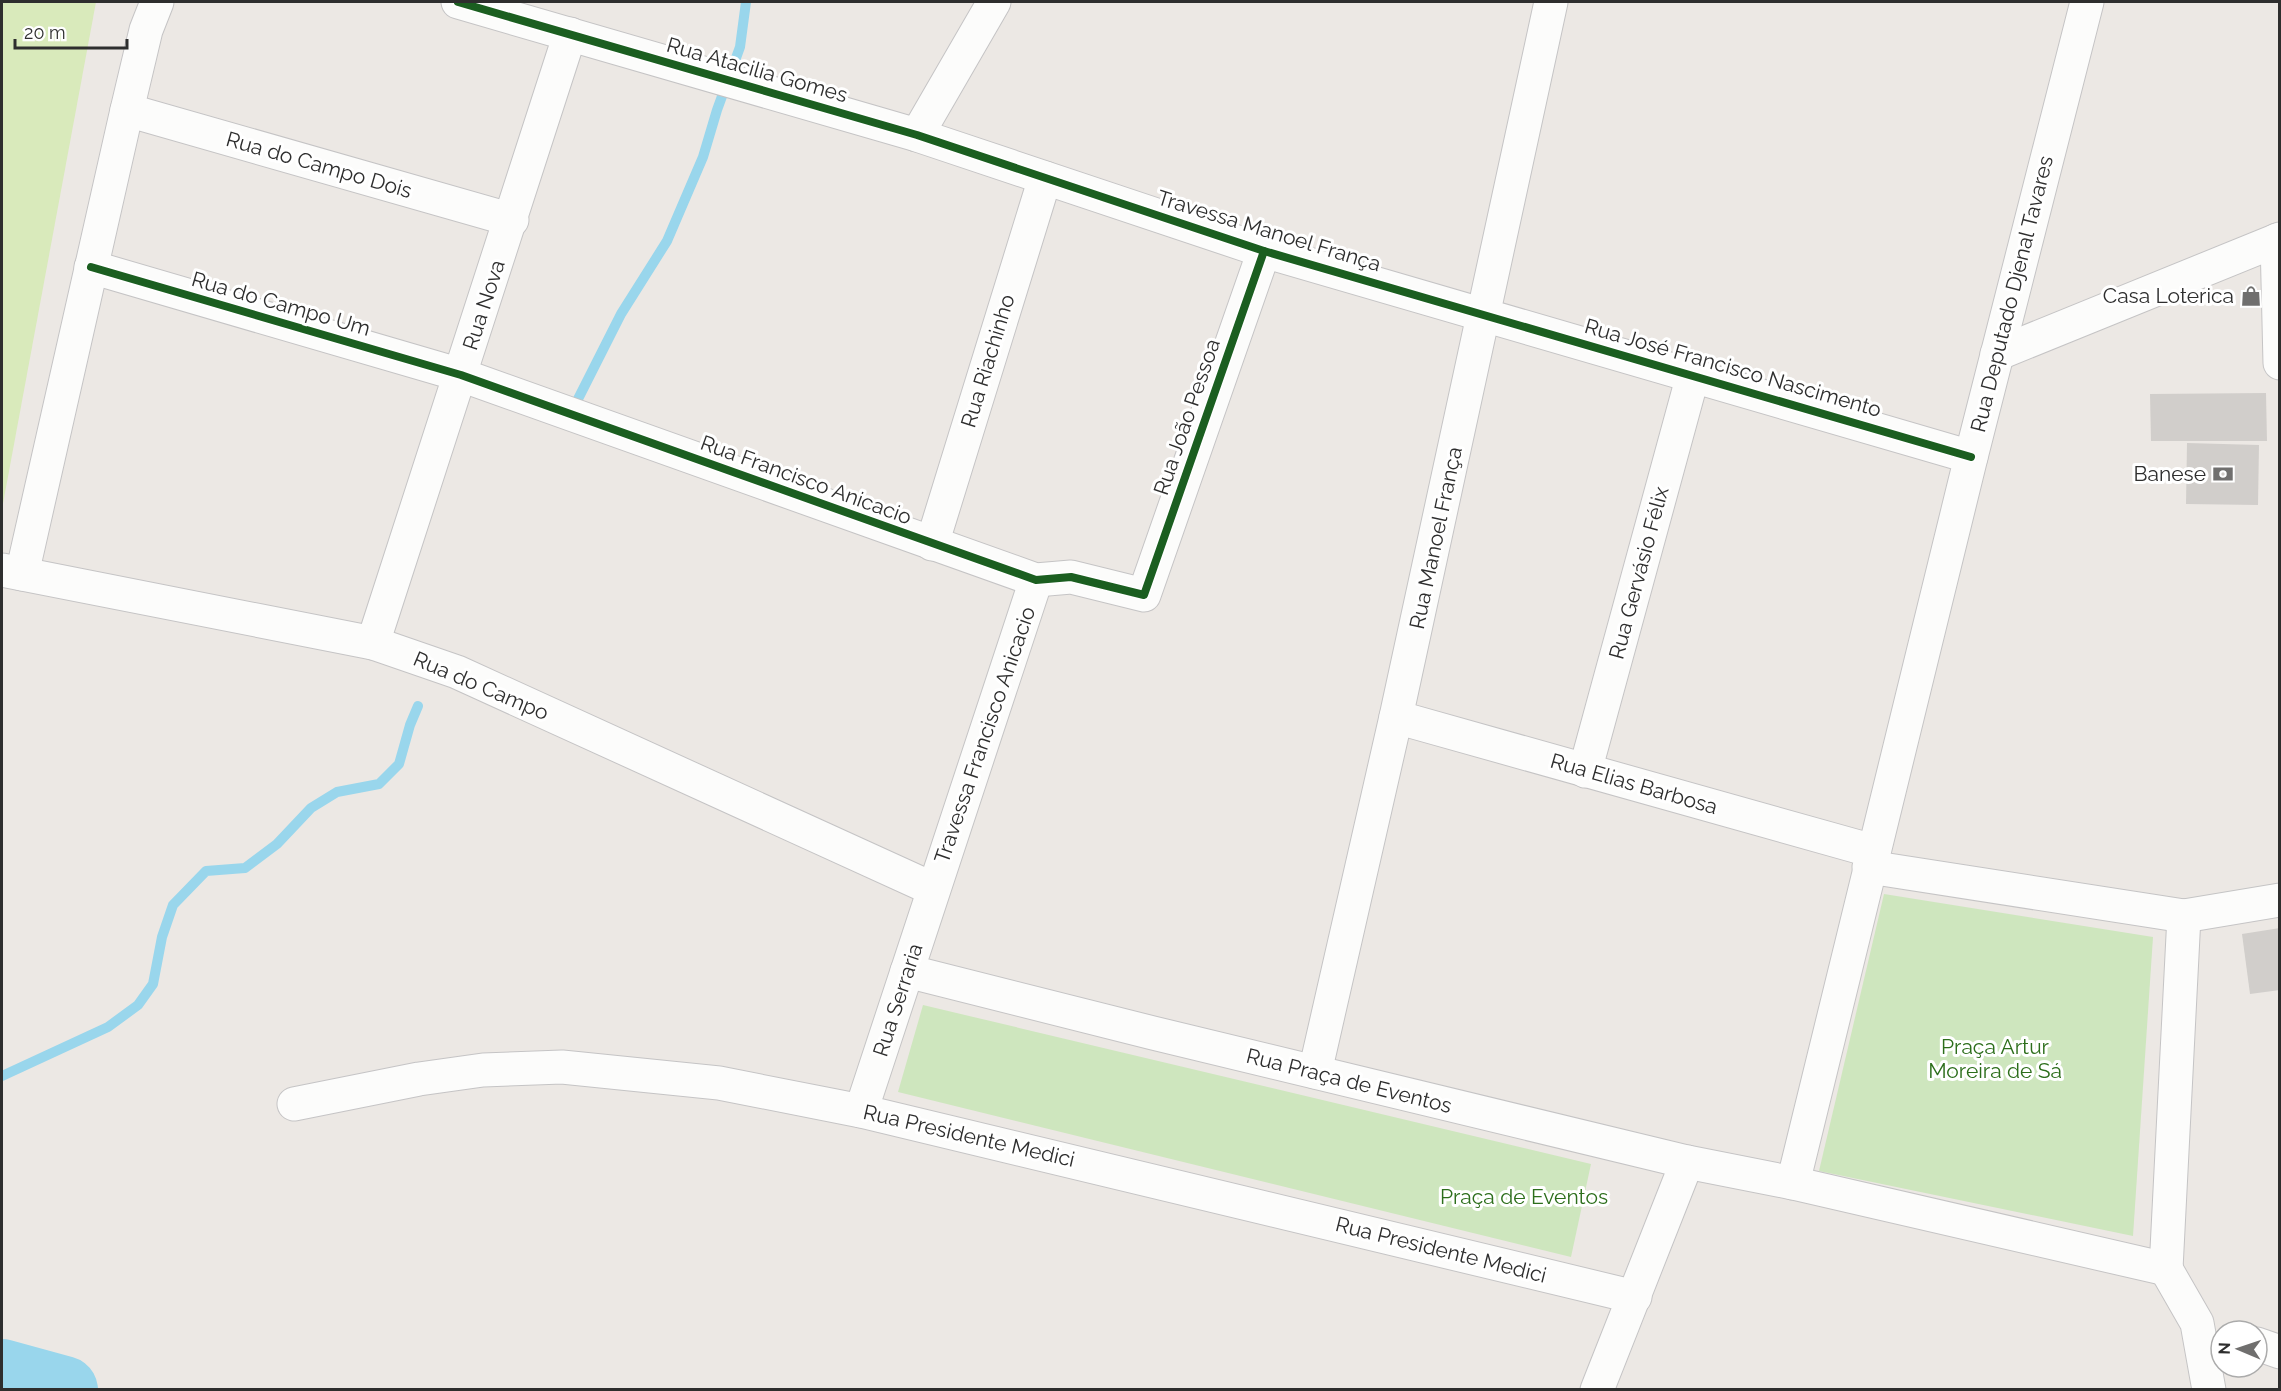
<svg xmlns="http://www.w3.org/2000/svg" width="2281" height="1391" viewBox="0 0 2281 1391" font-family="Raleway,sans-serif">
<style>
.green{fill:#cee6be}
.pitch{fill:#d9eabb}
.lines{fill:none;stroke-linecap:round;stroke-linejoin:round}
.stream{stroke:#99d6ec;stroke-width:10}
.river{stroke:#99d6ec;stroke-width:68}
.building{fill:#d1cecb}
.minor-casing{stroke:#c5c4c5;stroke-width:35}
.minor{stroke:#fcfcfb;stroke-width:33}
.cycleway-casing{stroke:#fff;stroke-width:11}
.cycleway{stroke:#1b5e20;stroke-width:8}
.labels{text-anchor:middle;stroke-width:6;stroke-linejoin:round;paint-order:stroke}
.street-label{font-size:21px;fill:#2e2e2e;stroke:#fff}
.poi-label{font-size:21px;fill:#2e2e2e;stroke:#fff;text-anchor:end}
.park-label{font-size:21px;fill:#2c6e1b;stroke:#fff}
</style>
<rect width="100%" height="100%" fill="#ece8e4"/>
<!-- green -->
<g class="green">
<path d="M1884,894L2153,937L2133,1236L1819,1171Z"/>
<path d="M923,1005L1591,1164L1571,1257L898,1092Z"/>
</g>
<!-- pitch -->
<path class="pitch" d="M2,2H96L2,509Z"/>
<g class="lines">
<!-- stream -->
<g class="stream">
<path d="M577,401L621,314L667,241L703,157L717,110L740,47L746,2"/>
<path d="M2,1076L108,1027L138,1005L153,984L162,937L173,905L206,871L245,868L277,844L311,808L337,792L379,784L399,764L410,725L418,706"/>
</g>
<!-- river -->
<path class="river" d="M2,1373L64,1390"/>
</g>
<!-- building -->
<g class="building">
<path d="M2266,393L2267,441H2151L2150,394Z"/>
<path d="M2187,443L2259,445L2258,505L2186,504Z"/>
<path d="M2280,928V990L2250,994L2242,934Z"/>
</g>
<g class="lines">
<!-- minor casing -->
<g class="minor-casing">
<g id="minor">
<path d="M458,2L917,135L1264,251L1971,457"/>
<path d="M127,110L512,220"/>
<path d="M917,135L994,2"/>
<path d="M2277,240L2280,363"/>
<path d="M91,267L461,375L1036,580L1071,577L1144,595L1264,251"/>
<path d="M1997,354L2280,239"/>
<path d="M932,544L1045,178"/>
<path d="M2,570L373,643L457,672L933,889"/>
<path d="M22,574L127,110L146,30L157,2"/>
<path d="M373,643L570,34"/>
<path d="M1396,717L1873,851"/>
<path d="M1585,771L1693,375"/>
<path d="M1869,867L2184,916L2280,900"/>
<path d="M907,971L1153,1033L1687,1162L1793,1183L2166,1269"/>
<path d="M1315,1072L1396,717L1551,2"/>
<path d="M294,1104L419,1079L483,1070L562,1067L719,1083L861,1111L1635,1297"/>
<path d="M861,1111L1036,580"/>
<path d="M1793,1183L1971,457L2087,2"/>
<path d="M2166,1269L2184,916"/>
<path d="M2166,1269L2197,1323L2209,1390"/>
<path d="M2257,1344L2280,1352"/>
<path d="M1597,1390L1687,1162"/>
</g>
</g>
<!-- minor -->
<use href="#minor" class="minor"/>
<!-- cycleway casing -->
<g class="cycleway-casing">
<g id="cycleway">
<path d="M458,2L917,135L1264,251L1971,457"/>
<path d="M91,267L461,375L1036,580L1071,577L1144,595L1264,251"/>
</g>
</g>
<!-- cycleway -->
<use href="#cycleway" class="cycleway"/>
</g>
<!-- icons -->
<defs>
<g id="shop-bare" transform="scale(1.62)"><path d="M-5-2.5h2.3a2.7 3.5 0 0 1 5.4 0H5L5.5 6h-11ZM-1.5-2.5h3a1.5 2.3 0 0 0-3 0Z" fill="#706f6e" stroke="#fff" stroke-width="2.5" paint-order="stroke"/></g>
<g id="bank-bare" transform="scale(1.62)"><path d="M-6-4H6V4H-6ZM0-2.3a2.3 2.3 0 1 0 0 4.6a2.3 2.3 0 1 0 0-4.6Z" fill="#706f6e" stroke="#fff" stroke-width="2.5" paint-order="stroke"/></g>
</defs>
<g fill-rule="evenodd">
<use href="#shop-bare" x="2251" y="296"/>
<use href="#bank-bare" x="2223" y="474"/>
</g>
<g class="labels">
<!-- street labels -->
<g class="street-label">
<text transform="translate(757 70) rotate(16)" y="7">Rua Atacilia Gomes</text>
<text transform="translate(319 165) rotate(16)" y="7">Rua do Campo Dois</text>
<text transform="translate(1269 231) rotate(17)" y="7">Travessa Manoel França</text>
<text transform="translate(2012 294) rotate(-76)" y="7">Rua Deputado Djenal Tavares</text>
<text transform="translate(281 304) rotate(16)" y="7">Rua do Campo Um</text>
<text transform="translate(484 305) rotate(-72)" y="7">Rua Nova</text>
<text transform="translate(988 361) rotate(-73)" y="7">Rua Riachinho</text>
<text transform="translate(1733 368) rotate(16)" y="7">Rua José Francisco Nascimento</text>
<text transform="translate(1187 417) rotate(-71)" y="7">Rua João Pessoa</text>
<text transform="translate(806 480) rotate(20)" y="7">Rua Francisco Anicacio</text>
<text transform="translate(1436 538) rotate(-78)" y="7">Rua Manoel França</text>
<text transform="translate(1639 573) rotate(-75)" y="7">Rua Gervásio Félix</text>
<text transform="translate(481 686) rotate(23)" y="7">Rua do Campo</text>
<text transform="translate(985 735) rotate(-71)" y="7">Travessa Francisco Anicacio</text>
<text transform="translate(1634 784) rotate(16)" y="7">Rua Elias Barbosa</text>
<text transform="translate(898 1000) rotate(-72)" y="7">Rua Serraria</text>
<text transform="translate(1349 1081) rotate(14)" y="7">Rua Praça de Eventos</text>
<text transform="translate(969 1136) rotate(13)" y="7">Rua Presidente Medici</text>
<text transform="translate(1441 1250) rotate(14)" y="7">Rua Presidente Medici</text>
</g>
<!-- poi labels -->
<g class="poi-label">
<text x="2234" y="303">Casa Loterica</text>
<text x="2206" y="481">Banese</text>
</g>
<!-- park labels -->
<g class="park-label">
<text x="1995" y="1054">Praça Artur<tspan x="1995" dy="24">Moreira de Sá</tspan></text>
<text x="1524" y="1204">Praça de Eventos</text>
</g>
</g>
<!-- border -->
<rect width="2281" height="1391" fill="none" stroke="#2e2e2e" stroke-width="6"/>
<!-- north arrow -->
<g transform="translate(2239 1349) rotate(272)"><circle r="28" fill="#ffffff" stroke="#ababab" stroke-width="1.5"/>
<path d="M0-4.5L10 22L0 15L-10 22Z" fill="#706f6e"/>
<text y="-9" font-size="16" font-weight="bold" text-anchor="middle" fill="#2e2e2e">N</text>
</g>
<!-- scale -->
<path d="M15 39v9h112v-9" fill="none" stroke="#2e2e2e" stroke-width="3"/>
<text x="24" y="39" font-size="18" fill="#2e2e2e" stroke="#ffffff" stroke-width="4.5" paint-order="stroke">20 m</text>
</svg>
